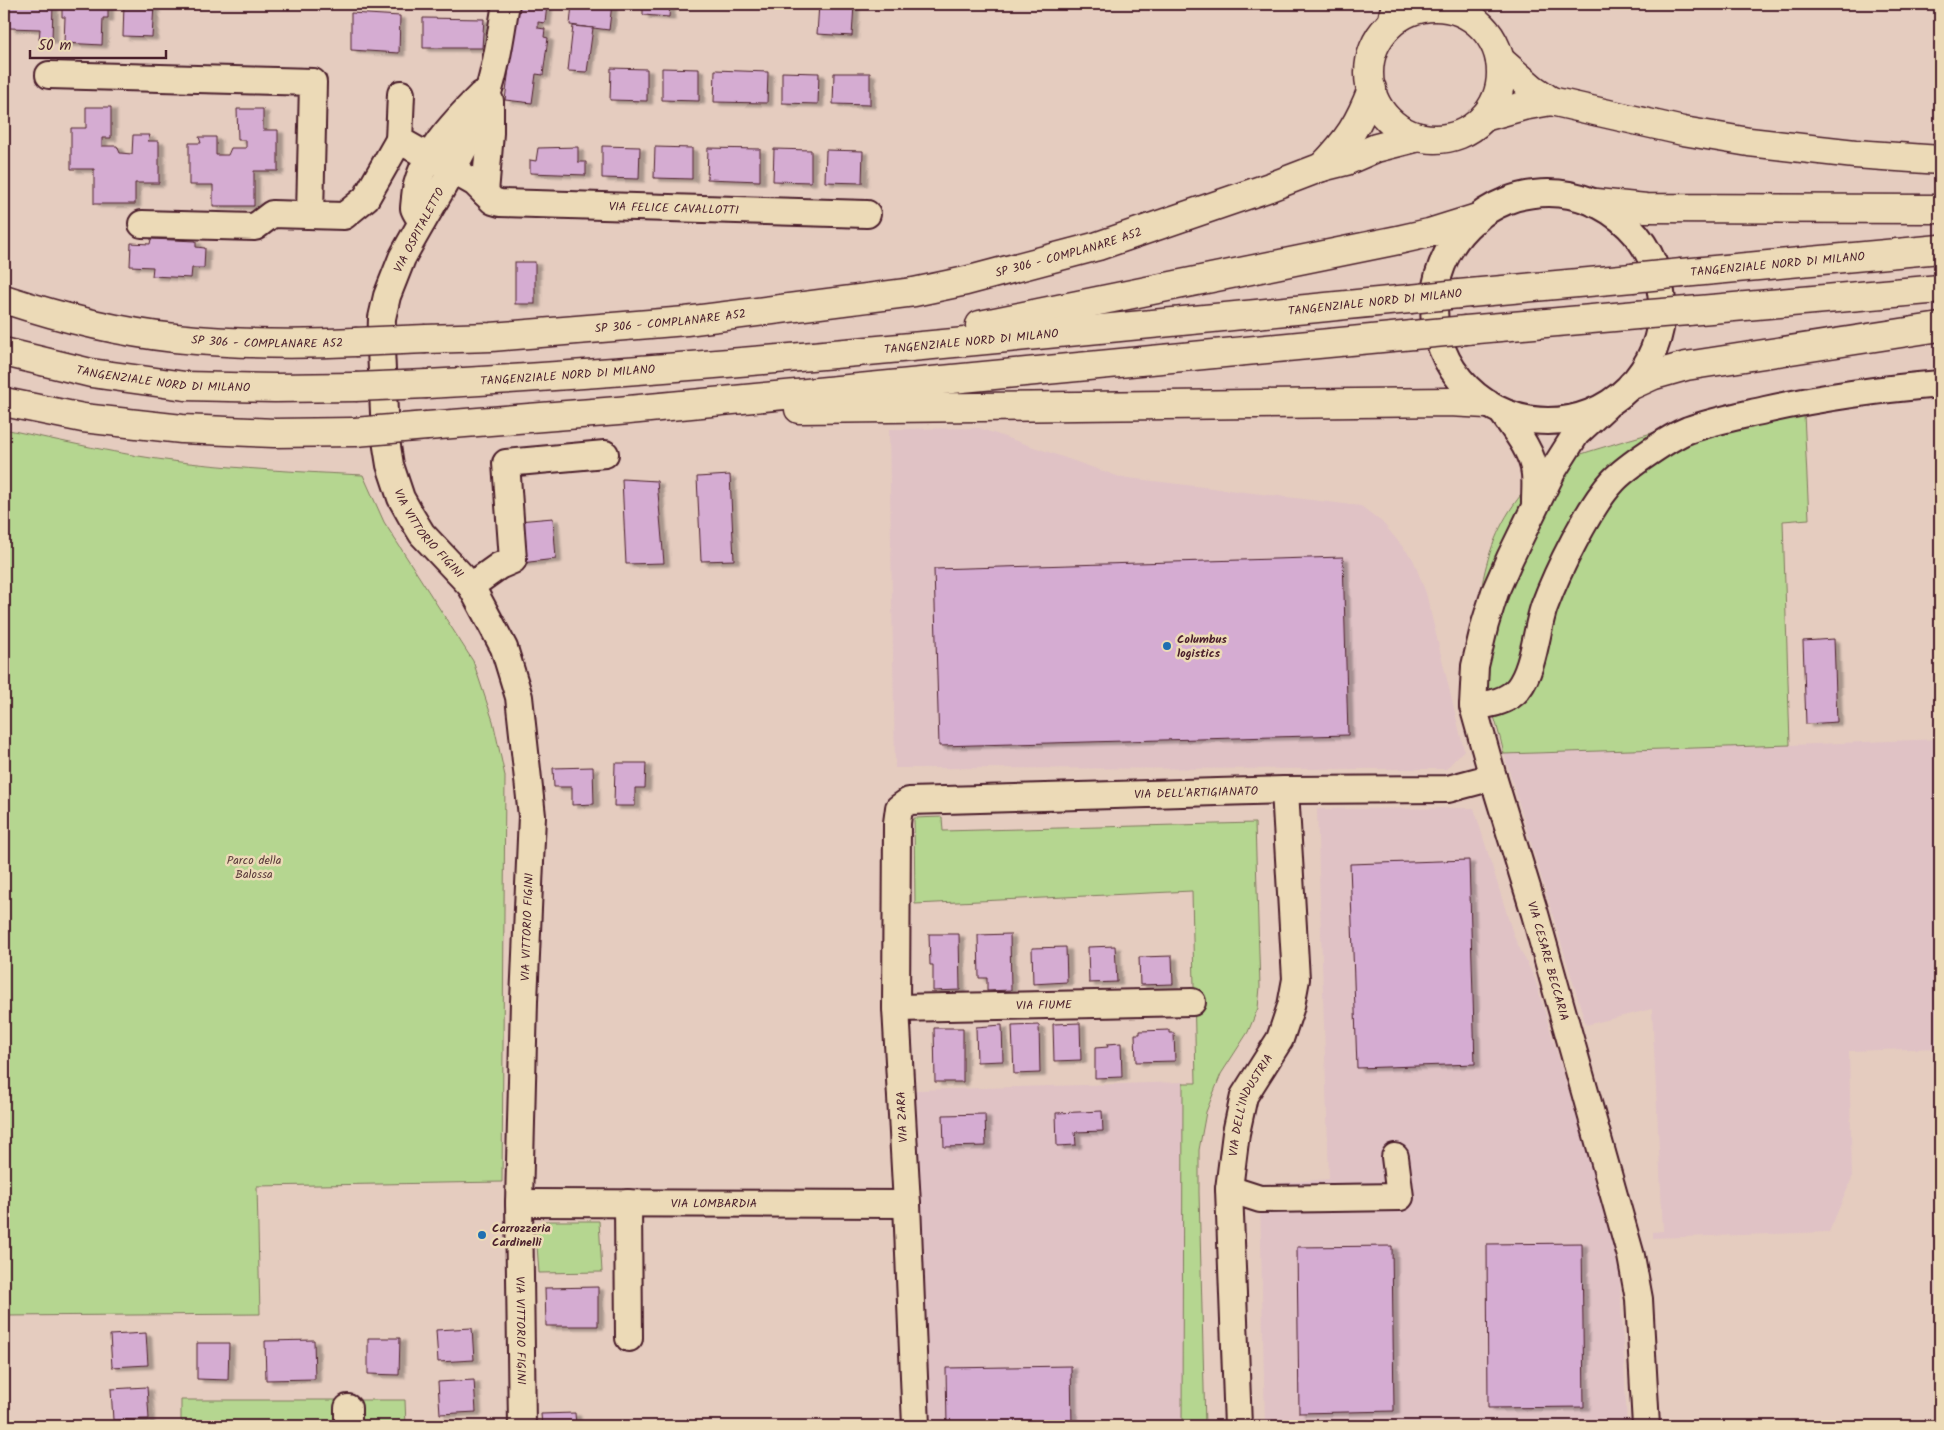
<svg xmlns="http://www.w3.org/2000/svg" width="1944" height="1430" viewBox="0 0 1944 1430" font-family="Kalam,sans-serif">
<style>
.built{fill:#e0c2c5}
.green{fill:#b5d690;stroke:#807a5e}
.building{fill:#d5acd2;stroke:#4a1f2b;filter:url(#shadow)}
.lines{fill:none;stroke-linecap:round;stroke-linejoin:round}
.minor-casing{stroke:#4a1f2b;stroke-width:30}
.major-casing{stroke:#4a1f2b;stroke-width:31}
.highway-casing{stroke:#4a1f2b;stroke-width:31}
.minor{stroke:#ecdab7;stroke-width:26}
.major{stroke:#ecdab7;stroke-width:28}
.highway{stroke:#ecdab7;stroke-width:28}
.major-bridge-casing{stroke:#4a1f2b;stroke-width:31;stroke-linecap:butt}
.highway-bridge-casing{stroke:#4a1f2b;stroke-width:31;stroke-linecap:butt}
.major-bridge{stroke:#ecdab7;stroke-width:28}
.highway-bridge{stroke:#ecdab7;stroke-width:28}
.poi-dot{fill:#1f6fb2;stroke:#ecdab7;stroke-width:2}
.labels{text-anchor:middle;stroke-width:5;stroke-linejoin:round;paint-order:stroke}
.street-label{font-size:12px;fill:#4a1f2b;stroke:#ecdab7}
.poi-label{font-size:12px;font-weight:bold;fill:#4a1f2b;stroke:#ecdab7;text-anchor:start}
.park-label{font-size:12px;fill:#5a3a3a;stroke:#ecdab7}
</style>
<defs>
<filter id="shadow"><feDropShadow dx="5.5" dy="3" stdDeviation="1" flood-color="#0004"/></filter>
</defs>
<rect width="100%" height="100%" fill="#e5ccbf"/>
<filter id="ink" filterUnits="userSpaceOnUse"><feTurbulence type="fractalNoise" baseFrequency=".02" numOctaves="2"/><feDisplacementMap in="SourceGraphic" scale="10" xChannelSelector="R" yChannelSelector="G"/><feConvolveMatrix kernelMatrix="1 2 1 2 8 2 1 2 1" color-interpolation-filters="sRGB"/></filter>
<g filter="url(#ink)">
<!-- built -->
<g class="built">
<path d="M979,428L1120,477L1361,506L1382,522L1413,559L1426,593L1464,750L1446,769L895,768L889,429Z"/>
<path d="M1940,739V1048L1849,1051L1852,1178L1829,1232L1653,1238V1232L1663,1231L1652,1009L1586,1025L1504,754L1790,745Z"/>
<path d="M1474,808L1514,937L1535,979L1619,1259L1627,1426H1265L1260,1199L1262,1185L1329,1179L1317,809Z"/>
<path d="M1183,1082L1182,1426H925L916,1090Z"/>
</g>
<!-- green -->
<g class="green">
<path d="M1803,393L1809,519L1783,521L1790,745L1504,754C1500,735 1494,717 1489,699C1486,690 1482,680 1481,670C1472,600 1485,524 1540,475C1559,458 1596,450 1620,442C1681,424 1742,409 1803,393Z"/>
<path d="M4,429C62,441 121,455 180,462C241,469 302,472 363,475L384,522L473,661L493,721L505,776L502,1182L257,1186L260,1314L4,1316Z"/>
<path d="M942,817L943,831L1255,823L1260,987L1258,1008L1248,1032L1221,1074L1206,1112L1199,1150V1192L1205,1426H1182L1183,1083H1196L1192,891L915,904L914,818Z"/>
<path d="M545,1221H599L602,1272L539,1273L536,1231Z"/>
<path d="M181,1400H405L406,1426H187L181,1420Z"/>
</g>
<!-- building -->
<g class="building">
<path d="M10,4H53L52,40H39L40,29L9,28Z"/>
<path d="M62,4H108V18H103L102,45L64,43L65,17H62Z"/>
<path d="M124,4L154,5L152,37L123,36Z"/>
<path d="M517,4L547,5L545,23L538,22V28L545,29L544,37L548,38L543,75L536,74L532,103L505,100Z"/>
<path d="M572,4H612L609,30L570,25Z"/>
<path d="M643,4H670L669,17L643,15Z"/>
<path d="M819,4H854L852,36L817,34Z"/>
<path d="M351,13L400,16L399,53L351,50Z"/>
<path d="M423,18L484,19L482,48H423Z"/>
<path d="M573,26L593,28L587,72L568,71Z"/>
<path d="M611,68L647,69V101L610,100Z"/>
<path d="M662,68L699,69V101L662,100Z"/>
<path d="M715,70L768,72L767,103L714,102Z"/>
<path d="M782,72L819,73L818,104L782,103Z"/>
<path d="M834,73H870V105L833,104Z"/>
<path d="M86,107H111V138H102V146H117L120,153L132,154L133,135H150L148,141H159V183H135V204H94V169H71V128H86Z"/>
<path d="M237,109H263V130H278V171H254V206H213V185H189V143H201L199,137H216V155H228L231,148H246V140H238Z"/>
<path d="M602,146L640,147L639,179L602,178Z"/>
<path d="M578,147V162H586V175L530,173V160L536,161L538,148Z"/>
<path d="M655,147L692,148V179L654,178Z"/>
<path d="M708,148L760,149V181L707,179Z"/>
<path d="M774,149L811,150V182L773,181Z"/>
<path d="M826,150L863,151L862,183L825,182Z"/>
<path d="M151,239L196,241V247L205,248L204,268H192L191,278L152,276L153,267L130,266L131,243L150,244Z"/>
<rect x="515" y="262" width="20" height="42"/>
<path d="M730,475L734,560L701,561L697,477Z"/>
<path d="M622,479L657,481L664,563L626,564Z"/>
<path d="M553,518L556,559L521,563L518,521Z"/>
<path d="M1343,557L1348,735L939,746L934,569Z"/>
<path d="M1834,639L1837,722L1806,724L1803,641Z"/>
<path d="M615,763H646L645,788H635V806H614Z"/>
<path d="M593,767L594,804L572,805V787H554L553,768Z"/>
<path d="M1469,860L1475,1064L1357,1068L1350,864Z"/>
<path d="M929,934H959L960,990L933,991V965H930Z"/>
<path d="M1010,934L1011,990L987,991V978H979L978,935Z"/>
<path d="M1115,946L1117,982L1089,983L1088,947Z"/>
<path d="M1066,947L1067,982L1033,984L1032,948Z"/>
<path d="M1172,956L1173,984L1140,985L1139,957Z"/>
<path d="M1080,1023L1081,1060L1054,1061L1053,1024Z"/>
<path d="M1002,1025L1003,1061L977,1062L976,1027Z"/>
<path d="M1039,1025L1040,1073L1014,1074L1012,1026Z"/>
<path d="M934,1028H963V1082H935Z"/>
<path d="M1169,1030V1033H1174L1175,1061L1136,1062L1135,1034H1140V1031Z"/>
<path d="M1121,1043L1122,1077L1095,1078V1048L1108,1047L1107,1044Z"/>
<path d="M1102,1111L1103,1131L1075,1132L1076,1145L1057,1146L1056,1113Z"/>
<path d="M985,1114L986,1146L944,1147L943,1115Z"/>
<path d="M1582,1243L1584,1407L1488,1408L1487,1244Z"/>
<path d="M1392,1246L1394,1411L1299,1413L1297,1247Z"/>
<path d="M598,1287V1326H546L545,1288Z"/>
<path d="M472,1328L474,1360L438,1362L436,1330Z"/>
<path d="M146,1333L148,1365L112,1367L110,1335Z"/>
<path d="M368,1338H400L399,1375L368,1374Z"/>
<path d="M314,1340L315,1379L266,1380L265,1341Z"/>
<path d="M197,1343H229L228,1380L197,1379Z"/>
<path d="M1071,1366L1072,1426H947L946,1368Z"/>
<path d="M474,1380L476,1412L440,1414L438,1382Z"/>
<path d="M147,1387L149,1419L113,1420L111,1389Z"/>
<path d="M575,1413L576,1426H542L541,1414Z"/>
</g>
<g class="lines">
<!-- minor casing -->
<g class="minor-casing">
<g id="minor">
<path id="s1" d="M506,4C501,31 498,59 490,86C471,147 432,202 402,258L387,296L382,318L381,349L385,434L390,465L401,498L411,516L422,534L471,586L504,648L519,697L532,816L524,1001L519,1203L522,1426"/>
<path d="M1441,4L1445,8"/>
<path d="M1391,24L1395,4"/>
<path d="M49,75L313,82L310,215"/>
<path id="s2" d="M401,94L399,140L475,183L493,201L500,203L867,214"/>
<circle cx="1548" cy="307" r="114"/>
<path d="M485,193L490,133V101"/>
<path d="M422,222C420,218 415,212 414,208C414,205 415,200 415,197C418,159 455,121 481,95"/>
<path d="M142,224L255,227L272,214L344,216L366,198L399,140"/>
<path id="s3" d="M1605,407L1576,434L1552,472L1510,558L1495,592L1485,624L1475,666L1473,706L1493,777L1535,914L1631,1256L1639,1299L1646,1426"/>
<path d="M1502,412C1515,430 1533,452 1535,474C1536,483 1535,493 1535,502"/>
<path d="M471,586L499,566L513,560L506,463L605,454"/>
<path d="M1473,706C1489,705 1507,702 1518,689C1534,669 1536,631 1544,607C1557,572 1588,508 1613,481C1626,467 1670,437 1688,430C1713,421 1739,416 1765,410C1822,397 1881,389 1940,384"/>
<path id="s4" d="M896,1008L1192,1002"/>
<path d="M1229,1189L1260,1199L1400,1197L1395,1157"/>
<path id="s5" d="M519,1203L907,1204"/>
<path d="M628,1203L629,1338"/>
<path d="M348,1408V1426"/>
<path id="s6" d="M916,1426L907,1204L896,1008L897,823L899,808L909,801L1285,790L1448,789L1493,777"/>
<path id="s7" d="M1238,1426L1229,1189L1236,1133L1244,1096L1280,1039L1291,1006L1296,979L1285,790"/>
</g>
</g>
<!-- major casing -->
<g class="major-casing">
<g id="major">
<circle cx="1435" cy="73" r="66"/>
<path d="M1500,60L1532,88L1551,101"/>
<path d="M1484,117L1523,106L1551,101L1683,131L1749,142L1855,154L1940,160"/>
<path d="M1322,167C1348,140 1359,124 1372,89"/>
<path id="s8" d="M4,299C59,317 117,332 175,338C234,344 295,345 355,342"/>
<path id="s9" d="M426,339L491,337L686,321L914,292L966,281L1098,246L1270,187L1322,167L1346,161L1376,148L1419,137"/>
</g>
</g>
<!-- highway casing -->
<g class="highway-casing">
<g id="highway">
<path d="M1596,203L1646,208L1940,209"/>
<path id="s10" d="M1682,273L1940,249"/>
<path d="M1459,294L1632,278"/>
<path d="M1688,311L1940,289"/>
<path d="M980,325L1398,240L1429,233L1477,218"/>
<path d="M1466,330L1637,315"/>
<path id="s11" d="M4,352L91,373L185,386L275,388L355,387"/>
<path id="s12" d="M427,384C755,366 1082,330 1410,299"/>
<path d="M1632,385L1654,375L1686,366L1940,327"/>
<path d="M4,402L83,418L182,429L274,433L355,432"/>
<path d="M799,409L1449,402L1487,404"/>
<path d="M427,426L618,411L1413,335"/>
</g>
</g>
<!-- minor -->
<use href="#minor" class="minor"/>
<!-- major -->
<use href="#major" class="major"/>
<!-- highway -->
<use href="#highway" class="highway"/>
<!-- major-bridge casing -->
<g class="major-bridge-casing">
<path id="major-bridge" d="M355,342L426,339"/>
</g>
<!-- highway-bridge casing -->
<g class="highway-bridge-casing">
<g id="highway-bridge">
<path d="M1632,278L1682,273"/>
<path d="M1410,299L1459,294"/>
<path d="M1637,315L1688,311"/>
<path d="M1413,335L1466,330"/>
<path d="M355,387L427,384"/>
<path d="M355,432L427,426"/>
</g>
</g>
<!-- major-bridge -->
<use href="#major-bridge" class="major-bridge"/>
<!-- highway-bridge -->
<use href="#highway-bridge" class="highway-bridge"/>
</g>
</g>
<!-- markers -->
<g class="poi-dot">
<circle cx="1167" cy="646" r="5"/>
<circle cx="482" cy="1235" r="5"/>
</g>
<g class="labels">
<!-- street labels -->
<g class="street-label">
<text dy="4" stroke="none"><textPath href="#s2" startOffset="340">VIA FELICE CAVALLOTTI</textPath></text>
<text transform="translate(419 230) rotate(-62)" y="4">VIA OSPITALETTO</text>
<text dy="4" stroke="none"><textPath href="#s9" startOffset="650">SP 306 - COMPLANARE A52</textPath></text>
<text dy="4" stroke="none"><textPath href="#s10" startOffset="96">TANGENZIALE NORD DI MILANO</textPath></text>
<text transform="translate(1375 302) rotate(-6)" y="4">TANGENZIALE NORD DI MILANO</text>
<text dy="4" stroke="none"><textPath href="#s9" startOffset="245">SP 306 - COMPLANARE A52</textPath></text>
<text dy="4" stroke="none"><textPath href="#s8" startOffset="268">SP 306 - COMPLANARE A52</textPath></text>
<text dy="4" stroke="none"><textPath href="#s12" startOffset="546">TANGENZIALE NORD DI MILANO</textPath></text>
<text dy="4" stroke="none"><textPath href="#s12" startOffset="141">TANGENZIALE NORD DI MILANO</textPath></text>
<text dy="4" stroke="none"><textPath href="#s11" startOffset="162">TANGENZIALE NORD DI MILANO</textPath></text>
<text dy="4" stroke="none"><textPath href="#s1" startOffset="568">VIA VITTORIO FIGINI</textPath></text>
<text dy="4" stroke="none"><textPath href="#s6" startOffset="918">VIA DELL'ARTIGIANATO</textPath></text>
<text transform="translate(527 927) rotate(-88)" y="4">VIA VITTORIO FIGINI</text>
<text dy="4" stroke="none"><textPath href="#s3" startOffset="600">VIA CESARE BECCARIA</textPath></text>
<text dy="4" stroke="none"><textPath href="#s4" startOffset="148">VIA FIUME</textPath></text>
<text dy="4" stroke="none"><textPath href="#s7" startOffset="325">VIA DELL'INDUSTRIA</textPath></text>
<text transform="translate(902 1117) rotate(-93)" y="4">VIA ZARA</text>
<text dy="4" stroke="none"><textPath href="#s5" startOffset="195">VIA LOMBARDIA</textPath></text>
<text dy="4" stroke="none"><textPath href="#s1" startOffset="1392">VIA VITTORIO FIGINI</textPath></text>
</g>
<!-- poi labels -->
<g class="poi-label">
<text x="1177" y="643">Columbus<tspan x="1177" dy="14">logistics</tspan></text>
<text x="492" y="1232">Carrozzeria<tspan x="492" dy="14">Cardinelli</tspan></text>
</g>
<!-- park labels -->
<g class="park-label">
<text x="254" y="864">Parco della<tspan x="254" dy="14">Balossa</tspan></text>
</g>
</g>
<!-- margin -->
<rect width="1944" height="1430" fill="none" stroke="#ecdab7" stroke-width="20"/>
<rect x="10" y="10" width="1924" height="1410" fill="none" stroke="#4a1f2b" stroke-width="2" filter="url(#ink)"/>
<!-- scale -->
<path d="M30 50v8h136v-8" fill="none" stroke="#4a1f2b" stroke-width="2.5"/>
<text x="38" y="50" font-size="15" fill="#4a1f2b" stroke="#ecdab7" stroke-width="4" paint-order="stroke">50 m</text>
</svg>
